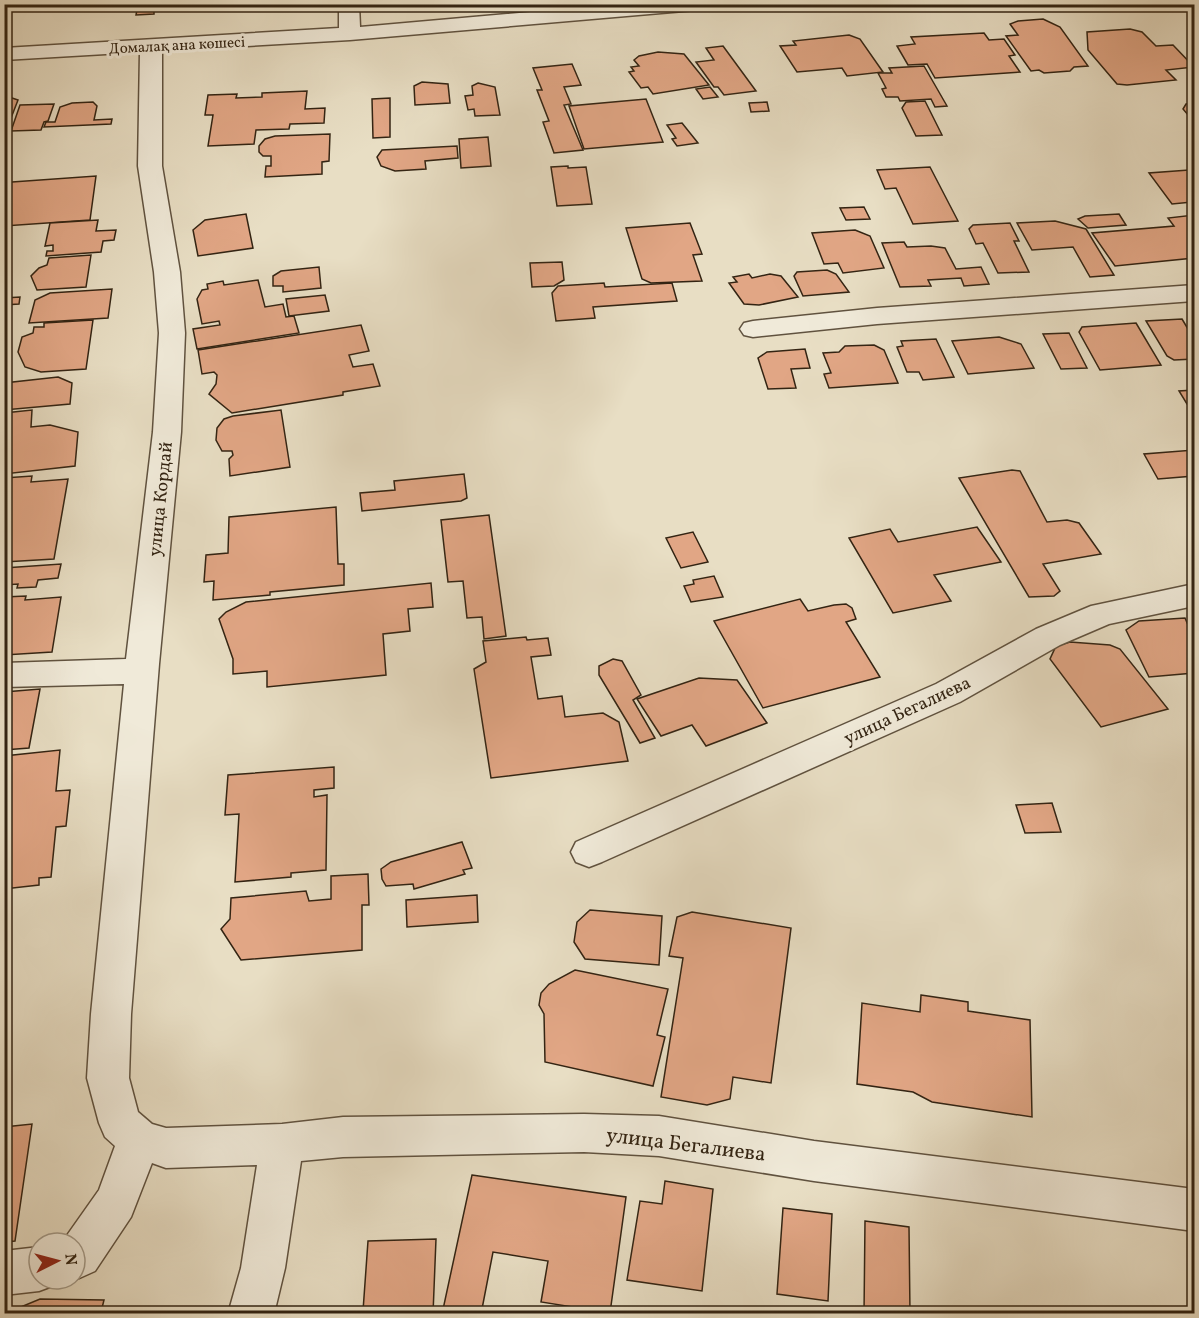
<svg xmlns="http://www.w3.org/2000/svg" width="1199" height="1318" viewBox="0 0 1199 1318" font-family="Vollkorn,serif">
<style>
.building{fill:#e1a685;stroke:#332413;stroke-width:1.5}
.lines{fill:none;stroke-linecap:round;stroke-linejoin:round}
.street-casing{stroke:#60523f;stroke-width:3}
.street{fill:#f0ead9;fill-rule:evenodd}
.labels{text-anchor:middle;stroke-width:6;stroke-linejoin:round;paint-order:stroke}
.far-street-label{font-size:15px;fill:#332413;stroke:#f0ead9}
.street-label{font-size:18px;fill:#332413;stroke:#f0ead9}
.near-street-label{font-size:21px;fill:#332413;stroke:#f0ead9}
</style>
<rect width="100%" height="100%" fill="#e8dec4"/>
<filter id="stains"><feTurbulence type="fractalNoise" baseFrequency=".00333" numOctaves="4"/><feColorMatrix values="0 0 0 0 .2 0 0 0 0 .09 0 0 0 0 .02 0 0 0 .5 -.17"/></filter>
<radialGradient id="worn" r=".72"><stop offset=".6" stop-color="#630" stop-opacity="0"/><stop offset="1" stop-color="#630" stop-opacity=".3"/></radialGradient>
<!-- building -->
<g class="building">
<path d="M7,4H73L59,6V8L5,12Z"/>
<path d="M138,4H154V14L136,15Z"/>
<path d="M1043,19L1060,27L1088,66L1074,67L1070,71L1044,73L1039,70L1031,71L1006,36L1018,35L1010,24L1018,21Z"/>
<path d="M1130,29L1142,32L1156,46L1173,45L1194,67L1166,70L1176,80L1127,85L1117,84L1088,50L1087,32Z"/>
<path d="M984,33L989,40L1004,39L1015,55L1009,56L1020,72L935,78L927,64L908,65L897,46L915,44L911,37Z"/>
<path d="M849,35L860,39L883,72L847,76L842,68L797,72L780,46L796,45L793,41Z"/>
<path d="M723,46L756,91L724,95L718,87H714L696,62L714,60L706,48Z"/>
<path d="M658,52L684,54L709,85L653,94L648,87L641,88L629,72L634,71L631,67L639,66L634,60L639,56Z"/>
<path d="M572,64L581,85L564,87L571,104L564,105L583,150L554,153L543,122L549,121L537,90H542L533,68Z"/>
<path d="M924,66L947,106L935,107L931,99L900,101L898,97H886L882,89L886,88L878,73H892L889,68Z"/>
<path d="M422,82L448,84L450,103L415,105L414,86Z"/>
<path d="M478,83L495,87L500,115L475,116L474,109L468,110L465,96L473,95L472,86Z"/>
<path d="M710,87L718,97L703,99L696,89Z"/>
<path d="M307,91L305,109L325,108L324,123L290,124L289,129L256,130L254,144L208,146L213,115H205L208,95L237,94L236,98L262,97V93Z"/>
<path d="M12,98L18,100L11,118L4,119V99Z"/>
<path d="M390,98V137L373,138L372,99Z"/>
<path d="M646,99L663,142L584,149L569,106Z"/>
<path d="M925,101L942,135L916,136L902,108L906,102Z"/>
<path d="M93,102L97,106L94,120L112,119L111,124L44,127L46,122H55L60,107L72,103Z"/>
<path d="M767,102L769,111L751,112L749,103Z"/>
<path d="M1194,103V122L1183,109L1186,104Z"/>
<path d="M54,104L48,121L44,122L41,130L11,131L20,105Z"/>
<path d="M682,123L698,143L677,146L672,139L676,138L667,125Z"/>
<path d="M330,134L329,161L322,162V174L265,177L266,166H271V156H263L259,152V146L265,139L275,136Z"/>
<path d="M488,137L491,166L461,168L459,139Z"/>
<path d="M457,146L458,158L425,161L426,169L395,171L381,166L377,157L382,150Z"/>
<path d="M568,166V168L586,167L592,204L557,206L551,167Z"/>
<path d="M930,167L958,221L913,224L896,188L885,189L877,170Z"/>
<path d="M1189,170L1194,177V205L1192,202L1172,204L1149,173Z"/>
<path d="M96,176L90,220L4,226L5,186L12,182Z"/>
<path d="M864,207L870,219L846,220L840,208Z"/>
<path d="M246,214L253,248L198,256L193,230L205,220Z"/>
<path d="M1119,214L1126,225L1088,228L1078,219L1085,216Z"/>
<path d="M1194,215V258L1115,266L1092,233L1174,226L1168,218Z"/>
<path d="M98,220L96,231L116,230L114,240L103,241L101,252L46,256L47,251H53V245L45,246L50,223Z"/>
<path d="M1055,221L1086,229L1114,275L1090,277L1073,247L1032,250L1017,223Z"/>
<path d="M690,223L702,254L693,255L702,281L651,283L642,279L626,228Z"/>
<path d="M1010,223L1019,241H1014L1029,272L998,273L983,243L976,244L969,229L973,225Z"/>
<path d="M855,230L870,236L884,268L843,273L838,263L824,264L812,233Z"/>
<path d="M904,242L907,247L931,246L945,248L956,269L981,267L989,284L964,286L961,278L928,280L931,286L900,287L882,243Z"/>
<path d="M91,255L86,287L37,290L31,276L39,268L47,265L49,258Z"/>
<path d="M562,262L564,280L554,286L532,287L530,263Z"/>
<path d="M319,267L321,288L283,292V286H273V276L281,271Z"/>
<path d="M827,270L836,274L849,292L803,296L794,276L797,272Z"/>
<path d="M749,274L752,278L770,274L781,276L798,297L759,305L744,304L729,283L737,282L733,277Z"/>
<path d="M258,280L265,307L283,304L286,317L294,316L299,333L197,349L193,329L220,325L219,321L202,324L197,299L202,290L208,289L207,284L223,281L224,285Z"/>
<path d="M604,283L605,287L672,283L677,301L593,307L595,318L556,321L552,293L558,286Z"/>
<path d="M112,289L108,318L29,323L35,300L50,293Z"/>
<path d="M325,295L329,311L289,316L286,299Z"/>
<path d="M20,297L19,304L4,305V298Z"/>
<path d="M1182,319L1194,339V359L1174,360L1167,356L1146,321Z"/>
<path d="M93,320L86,369L41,372L25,367L18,352L22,337L33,333L34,327H44V323Z"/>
<path d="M1136,323L1161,365L1100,370L1079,332L1082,327Z"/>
<path d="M361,325L369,351L349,355L353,367L373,364L380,386L343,392V395L232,413L209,394L216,384L217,375L214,372L202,374L198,350Z"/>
<path d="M1069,333L1087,368L1061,369L1043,334Z"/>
<path d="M999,337L1021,344L1034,368L968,374L952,341Z"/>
<path d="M936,339L954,377L923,380L919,372H907L897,347L903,346L901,341Z"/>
<path d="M874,345L884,350L898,383L829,388L824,374L831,373L823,353L839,352L845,346Z"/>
<path d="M805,349L810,368L791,369L796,388L768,389L758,358L767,352Z"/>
<path d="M58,377L72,383L70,404L4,410V383Z"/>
<path d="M1194,390V410L1191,404H1187L1179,391Z"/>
<path d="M32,410L31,427L50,425L78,432L75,466L4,474V413Z"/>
<path d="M281,410L290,467L230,476L229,459L233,455L232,451H222L216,440L217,428L224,419L233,416Z"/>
<path d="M1194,450V476L1158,479L1144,454Z"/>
<path d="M1012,470L1020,471L1047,522L1067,520L1079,523L1101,554L1043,564L1060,591L1054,596L1029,597L959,478Z"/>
<path d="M464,474L467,498L461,501L362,511L360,493L395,490L394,481Z"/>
<path d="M32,476L31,482L68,479L54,559L4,562V478Z"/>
<path d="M336,507L338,564H344V585L270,592V595L213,600L214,581L204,582L206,555L228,553L229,517Z"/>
<path d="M489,515L506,636L484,639L482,617L467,618L463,581L448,582L441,520Z"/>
<path d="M977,527L1001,562L934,575L951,601L893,613L849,538L890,529L898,542Z"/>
<path d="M693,532L708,562L681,568L666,538Z"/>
<path d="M61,564L58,578L38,580L36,587L17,588L18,584L4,585V568Z"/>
<path d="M714,576L723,597L691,602L684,586L694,584L693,580Z"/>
<path d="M431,583L433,607L408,609L410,631L383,634L386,675L267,687V671L233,674V659L219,619L226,612L246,602Z"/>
<path d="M26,596L25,600L61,597L52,652L4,655V597Z"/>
<path d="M800,599L808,611L834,605L846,604L852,608L856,619L846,622L880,677L763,708L714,621Z"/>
<path d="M1185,618L1188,625L1194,624V673L1149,677L1126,630L1139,621Z"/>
<path d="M526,637L527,640L548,638L551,655L531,657L538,699L562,696L565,717L603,713L619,722L628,761L491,778L474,669L486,662L483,641Z"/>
<path d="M1070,642L1110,645L1120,649L1168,709L1101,727L1050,659L1056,646Z"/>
<path d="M613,659L622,661L641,695L633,700L655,738L640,743L599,675V666Z"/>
<path d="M699,678L737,680L767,723L706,746L692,725L661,736L637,699Z"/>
<path d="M40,689L29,748L4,750V692Z"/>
<path d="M60,750L56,791L70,790L66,826L56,827L51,877L39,878V885L4,889V756Z"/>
<path d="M334,767V788L314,790V797L327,795L326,870L291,873V877L235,882L239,814L225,815L228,775Z"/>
<path d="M1052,803L1061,832L1025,833L1016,805Z"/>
<path d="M462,842L472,868L463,870L465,874L414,889L413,884L386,886L382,879L381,869L391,862Z"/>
<path d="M368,874L369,905H362V950L241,960L221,929L230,919L231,898L306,891L309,901L331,899V876Z"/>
<path d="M477,895L478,922L407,927L406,900Z"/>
<path d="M590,910L662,916L659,965L585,959L574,942L577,922Z"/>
<path d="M692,912L791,928L771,1083L733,1077L730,1099L707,1105L661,1097L683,958L669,956L677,917Z"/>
<path d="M575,970L668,989L657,1035L665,1037L653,1086L545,1062L544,1014L539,1005L541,993L549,984Z"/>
<path d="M921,995L968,1002V1011L1030,1020L1032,1117L932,1102L913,1092L857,1084L862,1003L920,1012Z"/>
<path d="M32,1124L15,1241L4,1242V1127Z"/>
<path d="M472,1175L626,1197L610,1313L541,1302L548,1261L493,1252L482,1309L513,1314H442Z"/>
<path d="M665,1181L713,1189L702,1291L627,1280L640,1201L662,1204Z"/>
<path d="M783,1208L832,1214L828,1301L777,1294Z"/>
<path d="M865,1221L909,1227L910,1314H864Z"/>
<path d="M436,1239L433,1314H271L363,1311L368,1241Z"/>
<path d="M40,1299L104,1300L101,1312L132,1313L133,1307L183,1308L182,1314H4Z"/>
</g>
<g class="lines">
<!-- street casing -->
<g class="street-casing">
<g id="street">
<path d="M339,4H359L360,27L620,4H706L703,8L696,10L350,40L162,51V166L180,272L185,333L181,432L159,664L131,1014L129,1078L138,1112L152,1124L166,1128L282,1124L343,1117L584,1114L659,1116L814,1141L1194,1189V1231L814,1181L659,1156L584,1152L343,1157L301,1161L285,1268L274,1314H228L241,1268L257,1165L166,1168L152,1163L131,1217L95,1271L75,1280L73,1279H75V1243H59L63,1241L99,1190L115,1146L105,1137L99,1123L87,1078L91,1014L124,684L4,687V663L126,659L153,432L159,333L154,272L138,166L140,52L4,60V48L339,28Z"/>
<path d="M1194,285V301L877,324L753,337L744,335L740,329L744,323L753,321L877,308Z"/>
<path d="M1194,584V606L1109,624L1060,645L960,702L602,862L589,867L576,862L571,852L576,842L936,684L1036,629L1091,606Z"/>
<path d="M39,1247V1279H57L55,1285L39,1291L4,1295V1251Z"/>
</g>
</g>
<!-- street -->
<use href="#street" class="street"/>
</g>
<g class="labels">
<!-- far-street labels -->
<g class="far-street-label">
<text transform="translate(177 45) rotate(-3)" y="5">Домалақ ана көшесі</text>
</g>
<!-- street labels -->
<g class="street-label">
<text transform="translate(160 499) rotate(-84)" y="6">улица Кордай</text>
<text transform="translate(907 710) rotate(-25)" y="6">улица Бегалиева</text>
</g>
<!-- near-street labels -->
<g class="near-street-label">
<text transform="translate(686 1144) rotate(7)" y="7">улица Бегалиева</text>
</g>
</g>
<!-- margin -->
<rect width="1199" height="1318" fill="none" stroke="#e8dec4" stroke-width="24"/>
<rect x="6" y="6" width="1187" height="1306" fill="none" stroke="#332413" stroke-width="3"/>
<rect x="12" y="12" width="1175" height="1294" fill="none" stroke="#332413" stroke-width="1.5"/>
<!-- north arrow -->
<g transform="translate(57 1261) rotate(84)"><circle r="28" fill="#f0ead9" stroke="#a49b8a" stroke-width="1.5"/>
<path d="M0-4.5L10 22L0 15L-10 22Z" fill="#8f2418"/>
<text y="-9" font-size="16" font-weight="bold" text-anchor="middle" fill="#332413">N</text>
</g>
<rect width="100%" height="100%" filter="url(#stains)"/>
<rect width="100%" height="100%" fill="url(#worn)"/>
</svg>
